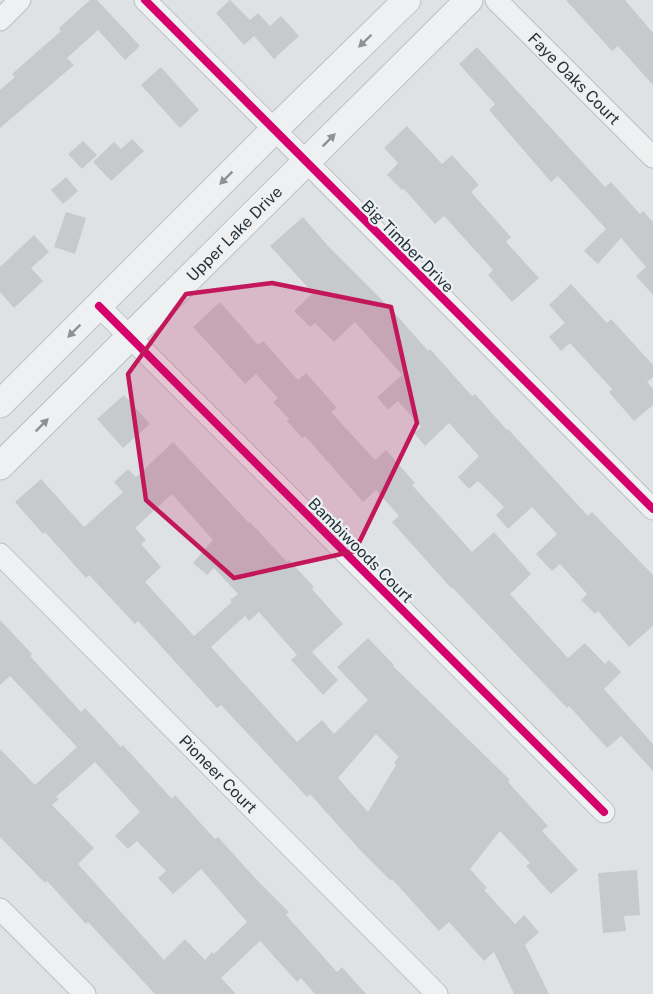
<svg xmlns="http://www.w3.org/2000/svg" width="653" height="994" viewBox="0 0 653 994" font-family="'Public Sans',sans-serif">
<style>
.building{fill:#c7cacc;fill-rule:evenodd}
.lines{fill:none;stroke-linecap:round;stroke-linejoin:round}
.minor-casing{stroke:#bdc0c2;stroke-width:23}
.tertiary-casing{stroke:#bdc0c2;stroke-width:29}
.minor{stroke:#eef0f1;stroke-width:21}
.tertiary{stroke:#eef0f1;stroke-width:27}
.cycleway-casing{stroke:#ecf1f4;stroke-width:11}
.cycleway{stroke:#d6006c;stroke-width:8}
.oneway{fill:#8a9296}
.marked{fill:#c2185b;fill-opacity:0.2;stroke:#c2185b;stroke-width:4.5;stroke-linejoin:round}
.labels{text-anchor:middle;stroke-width:4.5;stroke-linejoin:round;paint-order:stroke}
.street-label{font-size:16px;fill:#27333c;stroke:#ecf1f4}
</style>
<rect width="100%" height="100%" fill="#dfe2e4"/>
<!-- building -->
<g class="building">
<path d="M90,0H97L140,46L125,60L98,30L67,58L74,65L0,128V90L15,77L12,74L61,31L59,28Z"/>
<path d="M230,0L250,20L258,13L270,26L281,16L299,36L274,59L254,36L244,45L216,13Z"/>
<path d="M566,0H625L653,33V85L618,46L612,51Z"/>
<path d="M477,47L605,187L611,182L640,214L643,211L653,222V295L636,276L646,267L621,238L598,264L584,251L606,229L558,176L551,182L489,110L495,104L459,64Z"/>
<path d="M161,67L199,110L180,128L141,85Z"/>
<path d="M407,126L442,164L452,155L479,185L471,192L511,237L506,242L539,278L512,302L488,275L493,270L444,216L435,224L404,189L402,190L387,175L398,163L384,148Z"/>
<path d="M132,139L144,151L111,181L93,162L114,142L121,149Z"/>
<path d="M83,141L97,155L82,169L68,154Z"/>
<path d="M66,177L78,191L63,204L51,190Z"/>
<path d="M66,212L86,218L75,254L54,247Z"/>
<path d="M303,217L328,246L393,311L428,351L430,349L472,396L475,394L507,430L508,429L588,516L592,512L653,575V626L629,647L598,611L595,614L581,600L587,594L560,564L552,571L536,554L557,534L532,507L508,529L496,515L504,507L478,481L469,489L458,477L479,456L449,423L425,446L414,433L421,427L398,401L388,410L377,397L402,375L355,322L334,342L315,323L310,327L294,311L313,293L270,246Z"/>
<path d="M34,235L49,252L31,268L43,281L14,308L0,292V267Z"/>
<path d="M571,284L607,323L611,319L653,365V377L647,382L653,389V405L634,421L609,392L612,389L570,343L561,351L549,337L565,323L549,305Z"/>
<path d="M220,302L258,345L263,341L298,380L306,373L337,408L331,412L375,460L386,450L415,483L412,485L472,552L494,532L531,574L510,594L568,658L585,643L605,664L609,660L621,672L604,689L653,744V771L621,736L607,748L569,706L567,708L452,587L451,588L392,522L399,516L376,490L363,502L305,436L302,438L287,421L289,419L273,402L278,398L256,374L245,384L217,353L193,327Z"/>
<path d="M124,395L150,424L123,448L97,419Z"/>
<path d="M173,442L249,523L250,522L287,562L289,560L314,587L312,589L343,624L312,652L338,680L323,695L291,660L297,655L259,612L249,621L245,616L211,647L297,742L322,720L334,734L368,700L337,667L368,638L394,665L393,666L510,780L508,782L548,826L542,831L578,870L551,894L526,866L530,863L500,831L470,869L487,888L484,890L515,924L524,915L539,932L525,945L549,994H514L494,952L484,961L449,922L439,931L392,879L391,881L360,850L310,794L307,797L221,705L217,708L138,621L135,624L89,575L86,578L45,532L43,534L15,502L41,479L84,527L123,492L114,482L128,469L136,477ZM172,494L213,540L193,563L207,575L214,568L238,594L230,600L232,602L194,636L145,582L161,567L141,544L146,540L135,528ZM376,734L399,757L394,762L396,765L368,812L338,778Z"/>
<path d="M0,620L32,654L30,656L81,712L85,708L121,747L123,745L172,799L175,795L215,839L218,837L257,880L289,912L286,915L337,972L342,967L366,994H315L301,978L297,982L260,941L221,978L236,994H155L88,922L86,924L47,881L45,883L0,837V749L35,785L77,747L10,676L0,685ZM95,762L140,812L115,836L128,849L137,841L166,871L158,878L173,894L201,869L247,922L214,954L212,952L205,960L185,939L164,960L78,864L94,848L52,805L59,799L56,797Z"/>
<path d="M637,870L640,915L624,916L626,931L603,933L598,873Z"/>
</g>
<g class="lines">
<!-- minor casing -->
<g class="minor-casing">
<g id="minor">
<path d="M145,0L653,509"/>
<path id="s1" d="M496,0L653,157"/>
<path d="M0,20L20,0"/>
<path d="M99,306L604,812"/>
<path id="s2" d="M0,554L437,994"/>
<path d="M0,909L85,994"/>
</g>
</g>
<!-- tertiary casing -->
<g class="tertiary-casing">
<g id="tertiary">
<path d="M0,404L274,130L407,0"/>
<path id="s3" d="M0,466L469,0"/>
</g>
</g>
<!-- minor -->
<use href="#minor" class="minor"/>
<!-- tertiary -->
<use href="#tertiary" class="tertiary"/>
<!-- cycleway casing -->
<g class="cycleway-casing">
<g id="cycleway">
<path d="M145,0L653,509"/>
<path d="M99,306L604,812"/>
</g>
</g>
<!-- cycleway -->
<use href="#cycleway" class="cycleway"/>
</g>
<!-- one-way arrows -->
<defs><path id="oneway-solid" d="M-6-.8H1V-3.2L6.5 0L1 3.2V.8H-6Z" transform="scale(1.5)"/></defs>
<g class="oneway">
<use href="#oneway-solid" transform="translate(365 41) rotate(136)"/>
<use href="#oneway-solid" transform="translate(329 140) rotate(-45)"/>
<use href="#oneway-solid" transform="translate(226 178) rotate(135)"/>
<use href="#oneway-solid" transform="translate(74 331) rotate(135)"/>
<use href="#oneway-solid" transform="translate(42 425) rotate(-45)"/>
</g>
<!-- marked area -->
<path class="marked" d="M272,283L391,307L417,423L355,551L234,578L146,500L128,374L186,294Z"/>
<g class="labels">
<!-- street labels -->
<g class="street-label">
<text dy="6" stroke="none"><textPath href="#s1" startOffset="111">Faye Oaks Court</textPath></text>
<text dy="6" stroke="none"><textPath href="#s3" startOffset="330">Upper Lake Drive</textPath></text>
<text transform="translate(408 246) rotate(45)" y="6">Big Timber Drive</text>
<text transform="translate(361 550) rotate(45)" y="6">Bambiwoods Court</text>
<text dy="6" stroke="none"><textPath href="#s2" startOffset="310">Pioneer Court</textPath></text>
</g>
</g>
</svg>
